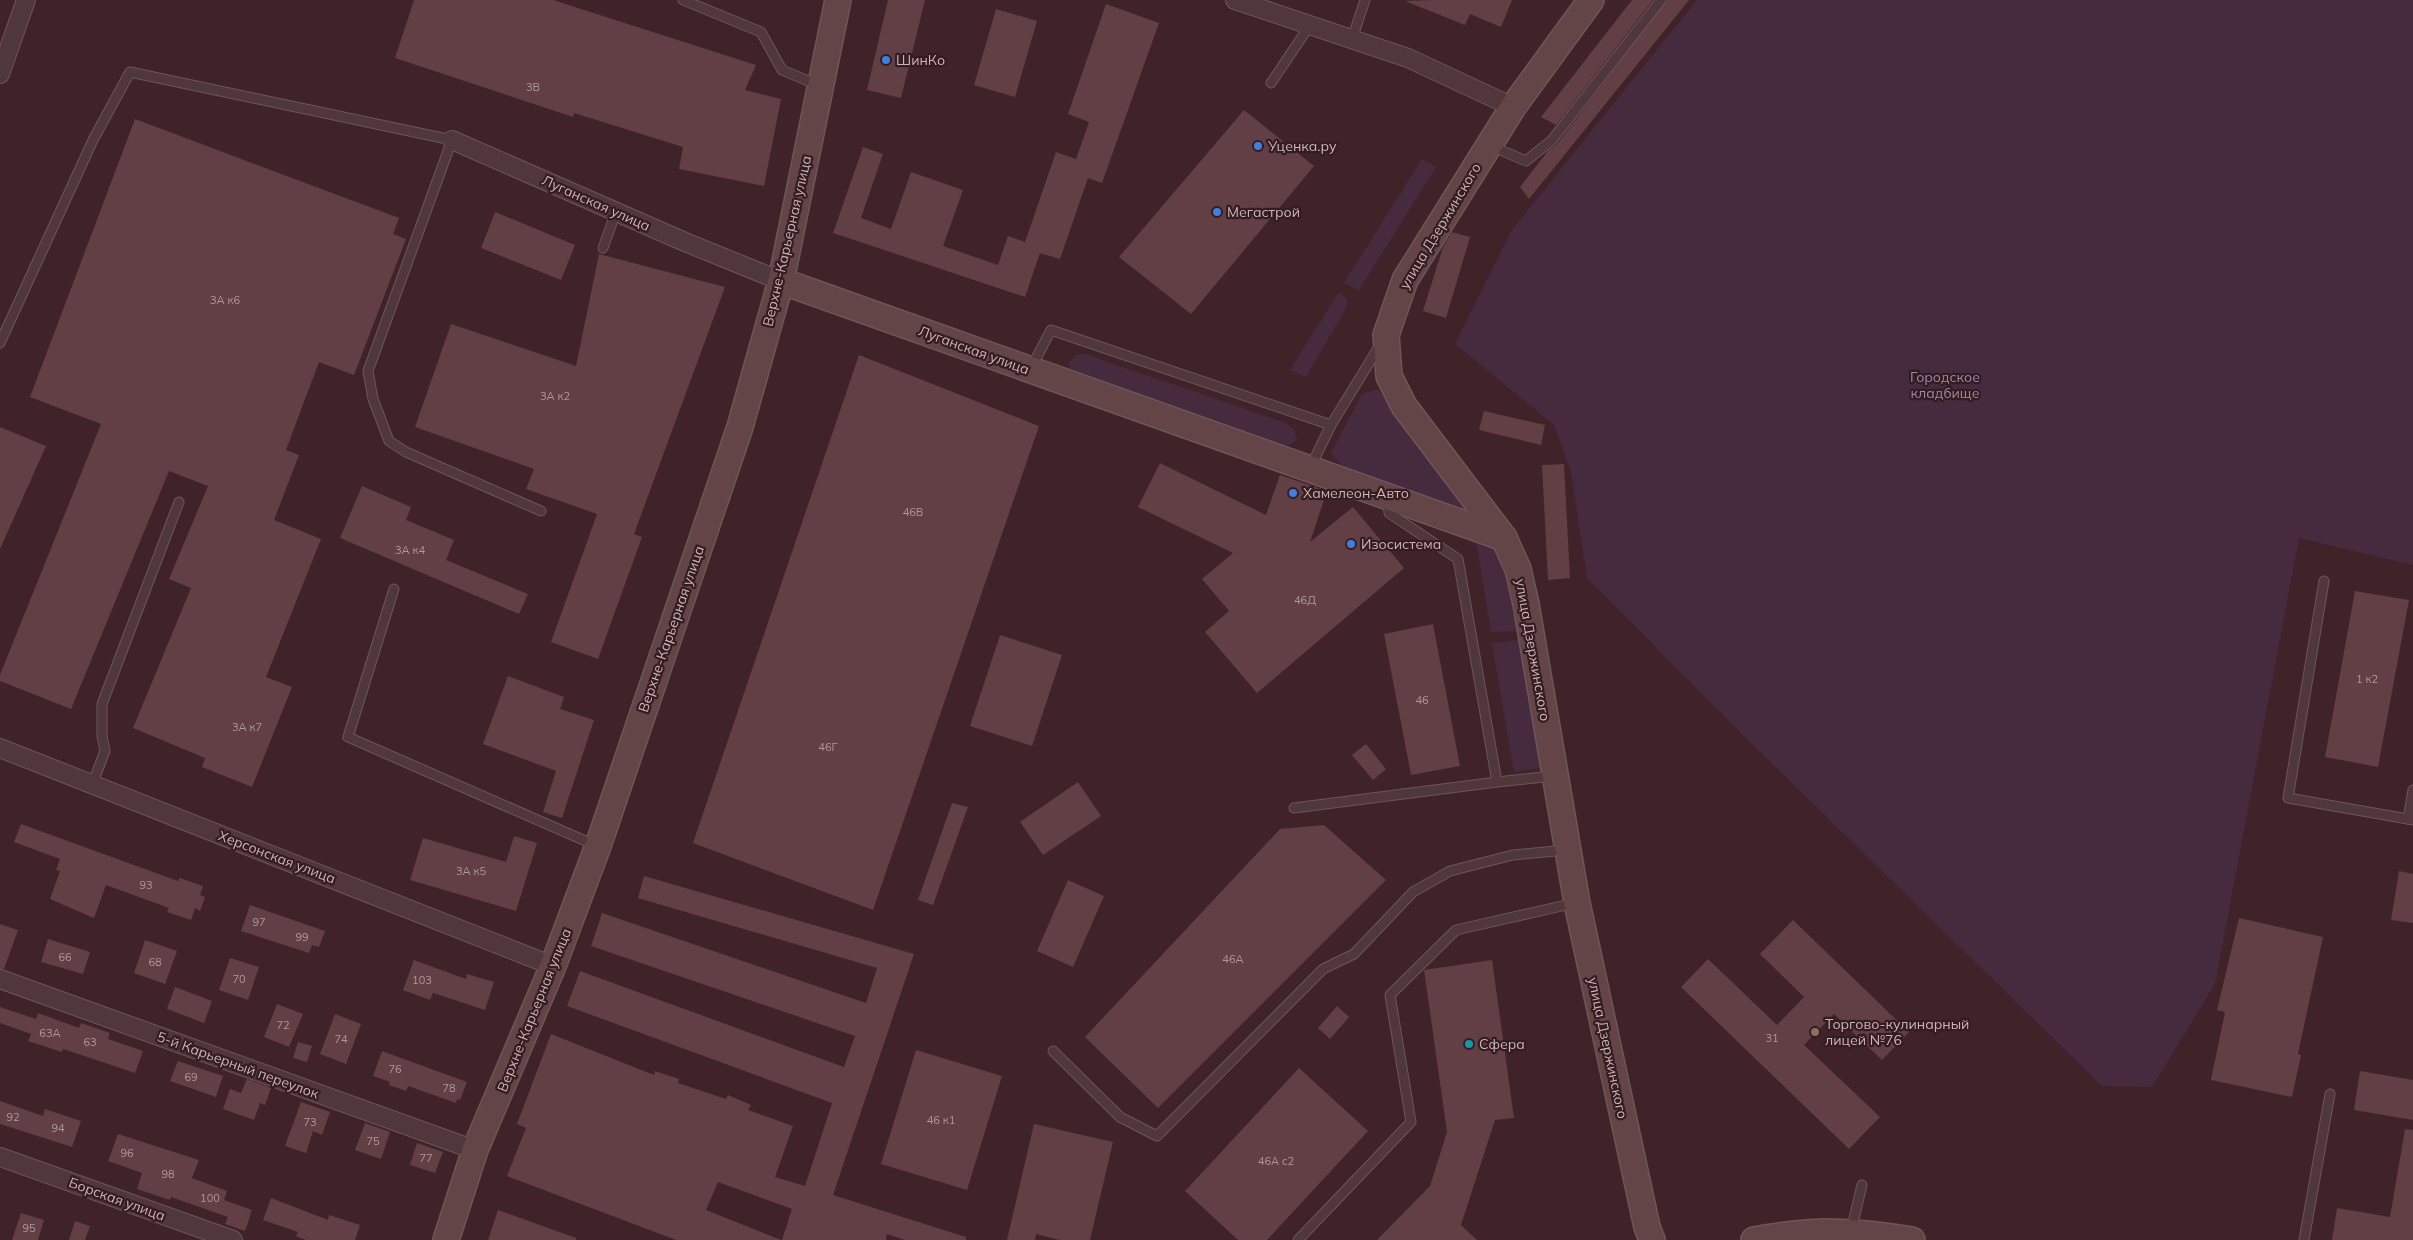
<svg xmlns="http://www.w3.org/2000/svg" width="2413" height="1240" viewBox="0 0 2413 1240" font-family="Mulish,sans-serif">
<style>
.green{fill:#462a3e}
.building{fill:#613f44}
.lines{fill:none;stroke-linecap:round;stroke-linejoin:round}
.lane-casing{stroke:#6e5559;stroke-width:11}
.street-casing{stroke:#6e5559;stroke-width:20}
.secondary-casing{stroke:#6e5559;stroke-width:28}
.lane{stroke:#50373b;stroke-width:9}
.street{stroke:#50373b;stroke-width:18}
.secondary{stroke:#634548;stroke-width:25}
.shop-dot{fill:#3f7fe0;stroke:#351c20;stroke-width:2}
.education-dot{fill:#8d6e63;stroke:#351c20;stroke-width:2}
.culture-dot{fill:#0f9aa8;stroke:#351c20;stroke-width:2}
.labels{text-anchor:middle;stroke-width:4.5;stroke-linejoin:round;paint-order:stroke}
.number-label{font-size:11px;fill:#b0979a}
.poi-label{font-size:14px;fill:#cbb4b6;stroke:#351c20;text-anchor:start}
.street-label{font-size:14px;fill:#cbb4b6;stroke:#351c20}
.park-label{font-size:14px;fill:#9c87b1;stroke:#351c20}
</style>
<rect width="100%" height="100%" fill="#402328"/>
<!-- green -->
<g class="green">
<path d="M1697,0H2413V565L2299,538L2215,984L2152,1087L2102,1086L1755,747L1587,578L1571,472L1554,425L1455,344L1512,230Z"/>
<path d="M1422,159L1436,167L1359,290L1344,283Z"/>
<path d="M1338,293L1347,298V307L1306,377L1290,370Z"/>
<path d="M1085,354L1286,423L1294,430L1297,440L1289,445L1279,446L1070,371L1069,363L1076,355Z"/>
<path d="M1378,389L1481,520L1342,466L1331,453L1362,394Z"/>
<path d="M1475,534L1505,553L1525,631L1491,632Z"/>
<path d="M1526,639L1545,767L1514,772L1492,643Z"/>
</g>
<!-- building -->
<g class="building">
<path d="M414,0H553L756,65L745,90L781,99L764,186L679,169L683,147L574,113L573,117L395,58Z"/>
<path d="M888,0H925L901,98L867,90Z"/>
<path d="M1436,0H1512L1501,27L1470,14L1465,25L1405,1Z"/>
<path d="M1632,0H1653L1556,125L1541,117Z"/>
<path d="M1667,0H1689L1529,199L1520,187L1548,151L1557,144Z"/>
<path d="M1106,4L1159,23L1102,183L1088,178L1060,259L1040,253L1025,297L833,233L863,147L883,154L861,218L891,229L911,172L963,190L943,246L998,265L1008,236L1025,242L1056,152L1076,159L1089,122L1068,114Z"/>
<path d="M996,9L1037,21L1015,97L974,85Z"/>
<path d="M1244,110L1314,166L1191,314L1119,257Z"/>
<path d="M135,119L399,218L393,234L406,239L354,375L319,362L286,450L299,455L274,520L321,539L266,677L292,687L252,787L202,767L205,758L133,728L191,588L169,579L208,486L169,471L71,709L0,681V675L101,424L30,397Z"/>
<path d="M495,212L575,245L561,280L481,248Z"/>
<path d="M1452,232L1470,237L1446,318L1423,311L1443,247Z"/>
<path d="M599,254L725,287L634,534L642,537L598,659L551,642L597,514L526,489L534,469L415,427L451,324L576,366Z"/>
<path d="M859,355L1039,426L873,910L693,843Z"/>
<path d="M1484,411L1545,425L1541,445L1479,430Z"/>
<path d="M0,427L46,446L0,549Z"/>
<path d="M1160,463L1266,515L1280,475L1327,491L1310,542L1353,507L1404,568L1257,693L1205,632L1229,611L1202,579L1233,553L1138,507Z"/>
<path d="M1564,464L1570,578L1548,580L1542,465Z"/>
<path d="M362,486L411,507L406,520L454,540L446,560L528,594L519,614L340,538Z"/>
<path d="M2355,591L2409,600L2378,767L2325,757Z"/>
<path d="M1433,624L1460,766L1411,775L1384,634Z"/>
<path d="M1000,635L1062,655L1032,746L970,726Z"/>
<path d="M508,676L564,697L560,709L594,720L562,818L543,812L556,771L483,744Z"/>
<path d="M1366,744L1386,769L1373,780L1352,755Z"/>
<path d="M1078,782L1101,816L1043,855L1020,822Z"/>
<path d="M952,803L968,807L933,905L918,900Z"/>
<path d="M21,824L178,881L180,878L203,886L200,895L205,897L200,911L195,908L191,920L167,912L169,908L106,885L94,918L50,899L60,871L56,870L60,859L14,842Z"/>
<path d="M1324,825L1386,880L1158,1108L1085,1037L1280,829Z"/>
<path d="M514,836L537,843L516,911L410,880L423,838L506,862Z"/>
<path d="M2399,871L2413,874V923L2391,920Z"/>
<path d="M644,876L914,954L833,1195L966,1237V1240H905L887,1234L886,1240H782L792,1209L718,1182L706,1210L781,1240H676L507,1176L526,1128L517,1124L551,1034L654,1075L655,1071L679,1079L678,1083L726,1099L728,1095L751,1105L748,1110L793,1126L775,1177L805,1186L832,1103L567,1006L580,971L844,1067L855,1036L591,946L602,913L866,1003L877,968L638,898Z"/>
<path d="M1068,880L1104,896L1073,967L1037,951Z"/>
<path d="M250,905L325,931L319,947L312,945L309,953L241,931Z"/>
<path d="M2239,918L2323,937L2298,1054L2301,1055L2292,1097L2211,1080L2225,1012L2217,1010Z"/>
<path d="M1793,920L1909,1032L1882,1060L1834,1014L1804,1045L1880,1117L1849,1149L1681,987L1708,959L1777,1025L1804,997L1760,954Z"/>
<path d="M0,924L18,930L4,969H0Z"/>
<path d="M48,939L90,952L83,974L41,962Z"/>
<path d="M145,940L177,951L165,984L134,973Z"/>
<path d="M230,958L259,967L248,1000L219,990Z"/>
<path d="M414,960L466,979L467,974L494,982L485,1010L433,993L430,1000L403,990Z"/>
<path d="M1492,960L1514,1118L1495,1120L1461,1225L1477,1240H1377L1430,1186L1447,1132L1424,970Z"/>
<path d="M175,987L212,1001L204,1023L167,1009Z"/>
<path d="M277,1004L303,1014L289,1047L264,1037Z"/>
<path d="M1337,1006L1349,1017L1330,1039L1318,1028Z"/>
<path d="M0,1007L36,1019L38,1013L79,1028L81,1023L110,1033L108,1039L143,1051L135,1073L63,1049L62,1052L28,1041L31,1034L0,1023Z"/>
<path d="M335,1014L361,1024L346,1064L320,1054Z"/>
<path d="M298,1042L312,1046L307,1062L293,1058Z"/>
<path d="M916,1050L1002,1076L967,1190L881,1164Z"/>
<path d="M382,1051L467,1082L460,1100L457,1099L456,1103L408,1086L406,1091L389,1085L390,1082L373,1076Z"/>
<path d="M178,1061L223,1076L216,1097L170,1081Z"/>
<path d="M1299,1068L1368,1131L1267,1240H1238L1185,1191Z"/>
<path d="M2360,1071L2413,1080V1120L2354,1110Z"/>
<path d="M247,1079L271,1088L265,1105L260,1103L254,1120L223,1109L230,1089L241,1093Z"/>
<path d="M0,1101L43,1116L45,1109L81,1121L72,1147L0,1124Z"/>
<path d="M301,1102L330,1112L322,1135L313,1131L306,1153L285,1146Z"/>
<path d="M365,1123L390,1132L381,1159L355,1150Z"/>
<path d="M1034,1124L1113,1142L1090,1240H1060L1036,1234L1035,1240H1007Z"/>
<path d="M2405,1129L2413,1130V1240H2332L2337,1208L2390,1217Z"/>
<path d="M118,1134L199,1160L192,1178L227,1191L224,1200L252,1210L245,1231L225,1224L228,1217L171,1197L170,1200L137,1189L142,1173L108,1161Z"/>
<path d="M417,1143L443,1152L435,1173L410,1165Z"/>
<path d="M271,1198L328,1220L329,1215L360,1225L355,1240H306L296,1236L298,1232L263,1220Z"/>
<path d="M498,1210L576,1238V1240H488Z"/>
<path d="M21,1213L44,1220L38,1240H12Z"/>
<path d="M75,1221L90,1226L85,1240H69Z"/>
</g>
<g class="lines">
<!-- lane casing -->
<g class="lane-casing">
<g id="lane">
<path d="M683,0L761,32L782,70L818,85"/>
<path d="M1352,39L1365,0"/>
<path d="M1271,83L1310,25"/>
<path d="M1491,146L1526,161L1552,140L1661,0"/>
<path d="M603,248L616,212"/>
<path d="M0,343L93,140L130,72L452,140L368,371L373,399L389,441L406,452L541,511"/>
<path d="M1031,368L1051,330L1331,425"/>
<path d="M1310,468L1331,425L1380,345"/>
<path d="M1388,498L1389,513L1458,559L1497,782L1553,776"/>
<path d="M2324,581L2288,798L2408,819"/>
<path d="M394,589L348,737L597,846"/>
<path d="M92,785L105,751L102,736V704L179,502"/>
<path d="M1294,808L1497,782"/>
<path d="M2413,820L2408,819L2413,790"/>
<path d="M1053,1051L1120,1117L1157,1136L1323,969L1354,954L1413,892L1450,871L1513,855L1565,850"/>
<path d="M1851,1231L1862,1185"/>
<path d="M1298,1240L1411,1122L1390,995L1456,930L1575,903"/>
<path d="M2304,1240L2330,1094"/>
</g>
</g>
<!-- street casing -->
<g class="street-casing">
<g id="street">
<path d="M1235,0L1408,58L1513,107"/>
<path d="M0,74L26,0"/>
<path d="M452,140L685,242L781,281"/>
<path d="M0,748L553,966"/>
<path d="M0,979L475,1150"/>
<path d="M0,1157L233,1240"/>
</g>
</g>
<!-- secondary casing -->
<g class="secondary-casing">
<g id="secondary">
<path d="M1591,0L1513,107L1405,280L1386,335L1389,376L1404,406L1504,538L1518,569L1526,604L1577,903L1647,1227L1652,1240"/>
<path d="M781,281L1504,538"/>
<path d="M446,1240L475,1150L553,966L598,846L740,427L781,281L838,0"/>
<path d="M1754,1240C1812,1229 1854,1230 1912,1240"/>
</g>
</g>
<!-- lane -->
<use href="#lane" class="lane"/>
<!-- street -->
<use href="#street" class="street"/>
<!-- secondary -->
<use href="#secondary" class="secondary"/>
</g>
<!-- markers -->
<g class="shop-dot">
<circle cx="886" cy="60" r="5"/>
<circle cx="1258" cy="146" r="5"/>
<circle cx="1217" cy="212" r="5"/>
<circle cx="1293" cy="493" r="5"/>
<circle cx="1351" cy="544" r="5"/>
</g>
<circle class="education-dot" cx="1815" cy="1032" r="5"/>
<circle class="culture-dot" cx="1469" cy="1044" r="5"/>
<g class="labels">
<!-- number labels -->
<g class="number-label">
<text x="533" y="91">3В</text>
<text x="225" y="304">3А к6</text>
<text x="555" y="400">3А к2</text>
<text x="913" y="516">46В</text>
<text x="410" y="554">3А к4</text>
<text x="1305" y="604">46Д</text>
<text x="2367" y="683">1 к2</text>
<text x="1422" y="704">46</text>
<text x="247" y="731">3А к7</text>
<text x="828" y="751">46Г</text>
<text x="471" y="875">3А к5</text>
<text x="146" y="889">93</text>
<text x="259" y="926">97</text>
<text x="302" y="941">99</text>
<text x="65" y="961">66</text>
<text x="1233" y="963">46А</text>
<text x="155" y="966">68</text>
<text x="239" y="983">70</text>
<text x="422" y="984">103</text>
<text x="283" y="1029">72</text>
<text x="50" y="1037">63А</text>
<text x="1772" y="1042">31</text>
<text x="341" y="1043">74</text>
<text x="90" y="1046">63</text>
<text x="395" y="1073">76</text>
<text x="191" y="1081">69</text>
<text x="449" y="1092">78</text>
<text x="13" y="1121">92</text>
<text x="941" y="1124">46 к1</text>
<text x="310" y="1126">73</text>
<text x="58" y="1132">94</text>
<text x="373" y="1145">75</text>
<text x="127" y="1157">96</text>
<text x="426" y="1162">77</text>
<text x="1276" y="1165">46А с2</text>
<text x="168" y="1178">98</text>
<text x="210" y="1202">100</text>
<text x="29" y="1232">95</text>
</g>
<!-- poi labels -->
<g class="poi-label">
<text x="896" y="65">ШинКо</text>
<text x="1268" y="151">Уценка.ру</text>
<text x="1227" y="217">Мегастрой</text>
<text x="1303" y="498">Хамелеон-Авто</text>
<text x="1361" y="549">Изосистема</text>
<text x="1825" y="1029">Торгово-кулинарный<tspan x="1825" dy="16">лицей №76</tspan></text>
<text x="1479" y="1049">Сфера</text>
</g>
<!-- street labels -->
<g class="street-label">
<text transform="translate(596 203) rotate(24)" y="5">Луганская улица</text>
<text transform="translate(1440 226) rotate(-59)" y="5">улица Дзержинского</text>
<text transform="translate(787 241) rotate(-77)" y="5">Верхне-Карьерная улица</text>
<text transform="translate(974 350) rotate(20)" y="5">Луганская улица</text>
<text transform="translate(671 629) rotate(-71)" y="5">Верхне-Карьерная улица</text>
<text transform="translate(1533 650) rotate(80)" y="5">улица Дзержинского</text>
<text transform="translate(277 857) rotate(21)" y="5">Херсонская улица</text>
<text transform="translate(534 1010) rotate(-68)" y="5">Верхне-Карьерная улица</text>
<text transform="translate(1608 1048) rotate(78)" y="5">улица Дзержинского</text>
<text transform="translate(238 1065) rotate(20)" y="5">5-й Карьерный переулок</text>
<text transform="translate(117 1199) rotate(20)" y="5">Борская улица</text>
</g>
<!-- park labels -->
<g class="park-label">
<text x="1945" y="382">Городское<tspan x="1945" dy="16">кладбище</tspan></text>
</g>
</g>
</svg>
